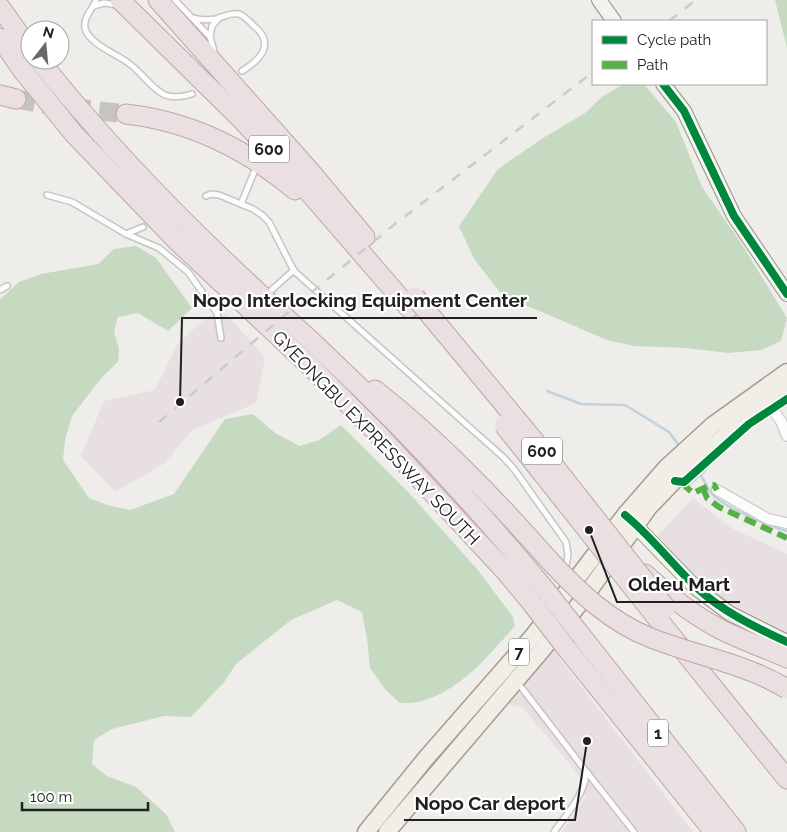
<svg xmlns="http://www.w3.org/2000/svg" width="787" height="832" viewBox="0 0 787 832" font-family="Raleway,sans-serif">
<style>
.industrial{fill:#e7dfe2}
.forest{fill:#c6dac1}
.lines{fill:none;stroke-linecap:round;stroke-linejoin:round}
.stream{stroke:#c0d2de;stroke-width:2.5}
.highway-tunnel{stroke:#c5c4c2;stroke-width:19;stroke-dasharray:19 9;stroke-linecap:butt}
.lane-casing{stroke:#c5c5c4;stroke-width:8}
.street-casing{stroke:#c5c5c4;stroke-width:12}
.secondary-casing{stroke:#929683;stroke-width:16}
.primary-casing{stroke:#a39e88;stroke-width:19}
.highway-casing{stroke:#c0a4a7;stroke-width:21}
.lane{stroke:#fcfcfc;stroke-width:5}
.street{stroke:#fcfcfc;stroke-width:10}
.secondary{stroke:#f1f3ed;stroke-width:14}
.primary{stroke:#f1eee7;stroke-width:16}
.highway{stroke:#eae0e1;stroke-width:19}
.rail{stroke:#cbcbcb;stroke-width:2.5;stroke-dasharray:10 10;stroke-linecap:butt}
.highway-bridge-casing{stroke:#c0a4a7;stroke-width:21;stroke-linecap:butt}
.highway-bridge{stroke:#eae0e1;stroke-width:19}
.quiet{stroke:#55b145;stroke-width:6;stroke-dasharray:12 6;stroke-linecap:butt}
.cycleway-casing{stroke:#fff;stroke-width:11}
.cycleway{stroke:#00873e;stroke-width:8}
.labels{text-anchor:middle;stroke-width:4.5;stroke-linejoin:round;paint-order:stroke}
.shield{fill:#fff;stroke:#636363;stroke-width:1}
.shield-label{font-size:16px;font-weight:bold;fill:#202020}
.street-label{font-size:18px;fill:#202020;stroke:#fff}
.leader{fill:none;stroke:#202020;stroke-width:2}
.callout-dot{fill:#202020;stroke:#fff;stroke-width:2}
.callout-label{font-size:19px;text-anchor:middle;font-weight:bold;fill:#202020;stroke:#fff;stroke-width:4.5;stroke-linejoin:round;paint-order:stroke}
</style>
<rect width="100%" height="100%" fill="#eeedea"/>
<!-- industrial -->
<g class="industrial">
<path d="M225,313L265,357L256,403L192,430L165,463L115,492L81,456L104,401L155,390L177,345L205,318Z"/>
<path d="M693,498L733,529L787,554V636L754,621L703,586L656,538Z"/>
<path d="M554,651L693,832H562L586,797L579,775L523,708L508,704L503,706Z"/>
</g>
<!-- forest -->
<g class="forest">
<path d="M775,0H787V48Z"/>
<path d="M624,84H644L676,122L702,187L741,243L787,318L781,341L761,350L728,353L686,348L634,346L607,340L502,295L474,259L459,226L498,169L543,138L585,113L603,96Z"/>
<path d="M136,246L156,258L192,308L168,331L138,313L118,317L114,331L119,349L118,362L102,377L72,416L65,440L63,460L89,498L107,505L130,510L174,494L225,419L253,414L275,433L300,446L319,440L341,425L409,493L477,569L513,617L515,626C488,656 461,691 419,702C413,703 406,703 400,703L385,689L370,668L367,639L362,612L337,600L291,620L236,664L225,681L191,717L164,716L112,729L94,740L92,764L107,776L136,787L166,814L175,832H0V299L19,282L41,274L98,264L114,249Z"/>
</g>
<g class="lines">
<!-- stream -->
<g class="stream">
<path d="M547,391L581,404L625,405L669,432L680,447"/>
<path d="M700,474C704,480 707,488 712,494C722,506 771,527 787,531"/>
</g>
<!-- highway-tunnel -->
<path class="highway-tunnel" d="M16,99L50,105L126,114"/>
<!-- lane casing -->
<g class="lane-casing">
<g id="lane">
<path d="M96,0C93,9 83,17 85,28C88,43 116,54 127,62C141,71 150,88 165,95C174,98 183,97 192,94"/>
<path d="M175,0L210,37L214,51"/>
<path d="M94,6L104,3L118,5"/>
<path d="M192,18C200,20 208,20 216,19C223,17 231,12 239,14C245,16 250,22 254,26C276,44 260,60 242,71"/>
<path d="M210,37L212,26L219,18"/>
<path d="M47,195L72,202L126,234L159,248L188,272L217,313L221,338"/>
<path d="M206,196L211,194L219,195L253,209L262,215L269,222L294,271L503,457L514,469L566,542L568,555L565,571"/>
<path d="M241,204L257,165"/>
<path d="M126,234L143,227"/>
<path d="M0,290L7,286"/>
<path d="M266,295L294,270"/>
<path d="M518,683L585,770C589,790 565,816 554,832"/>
<path d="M586,771L634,832"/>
</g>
</g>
<!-- street casing -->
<g class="street-casing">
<g id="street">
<path d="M773,410L781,421L787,436"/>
<path d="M675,481L684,482L701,468"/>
<path d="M717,490L768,519L787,523"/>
</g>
</g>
<!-- secondary casing -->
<g class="secondary-casing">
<g id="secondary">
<path d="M599,0L614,21"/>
<path d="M663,84L684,111L734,216L787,294"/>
<path d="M629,519L696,588L729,613L787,642"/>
</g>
</g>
<!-- primary casing -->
<g class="primary-casing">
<g id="primary">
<path d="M366,832L427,757L533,636L625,515L666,468L713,425L787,372"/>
<path d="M387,832L542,650L581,602L649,507L677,478L741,422L787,390"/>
</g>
</g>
<!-- highway casing -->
<g class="highway-casing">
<g id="highway">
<path d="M120,0L241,119L300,182L409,308"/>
<path d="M158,0L310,171L365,237"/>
<path d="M0,7L30,49"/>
<path d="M0,38L23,71L74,134L176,240L311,367L376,432L507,573L534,606"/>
<path d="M39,60C102,139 171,211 245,280C271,305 299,329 325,354C404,428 478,508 547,592"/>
<path d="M0,95L16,99"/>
<path d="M126,114C189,121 246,149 295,190"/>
<path d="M375,390C439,440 495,499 549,560"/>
<path d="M645,574C668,595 692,615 720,629C741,640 765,648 787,658"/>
<path d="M657,618L787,779"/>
<path d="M580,634L736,832"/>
<path d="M567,649L714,832"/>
</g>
</g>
<!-- lane -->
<use href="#lane" class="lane"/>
<!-- street -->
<use href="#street" class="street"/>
<!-- secondary -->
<use href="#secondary" class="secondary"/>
<!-- primary -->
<use href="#primary" class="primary"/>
<!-- highway -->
<use href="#highway" class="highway"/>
<!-- rail -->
<g class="rail">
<path d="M669,21L696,0"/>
<path d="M159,422L312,292L395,224L593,72"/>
</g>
<!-- highway-bridge casing -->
<g class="highway-bridge-casing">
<g id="highway-bridge">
<path d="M415,297L532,438L666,608"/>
<path d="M504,425L657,618"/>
<path d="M549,560C579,592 610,622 651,638C696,656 745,663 787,689"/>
<path d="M547,592L580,634"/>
<path d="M534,606L567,649"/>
</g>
</g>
<!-- highway-bridge -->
<use href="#highway-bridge" class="highway-bridge"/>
<!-- quiet -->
<g class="quiet">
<path d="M684,482L685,486L693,493L711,485H714L717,490"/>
<path d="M703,488L707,498L719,507L787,538"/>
</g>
<!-- cycleway casing -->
<g class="cycleway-casing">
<g id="cycleway">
<path d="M663,84L684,111L734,216L787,294"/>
<path d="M675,481L684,482L749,424L787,399"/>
<path d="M625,515C651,536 671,563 695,586C721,611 755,627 787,642"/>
</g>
</g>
<!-- cycleway -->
<use href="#cycleway" class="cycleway"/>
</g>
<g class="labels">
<!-- shield labels -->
<g class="shield">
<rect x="249" y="135.5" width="40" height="27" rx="4"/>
<rect x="522" y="437.5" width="40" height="27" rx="4"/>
<rect x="509" y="638.5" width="20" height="27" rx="4"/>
<rect x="648" y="719.5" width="20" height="27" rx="4"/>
</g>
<g class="shield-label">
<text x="269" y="155">600</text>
<text x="542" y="457">600</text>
<text x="519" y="658">7</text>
<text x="658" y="739">1</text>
</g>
<!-- street labels -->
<g class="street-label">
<text transform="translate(376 438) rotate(46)" y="6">GYEONGBU EXPRESSWAY SOUTH</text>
</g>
</g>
<!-- callouts -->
<path class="leader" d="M180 402L182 318H537M589 530L617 602H740M587 741L575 820H404"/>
<g class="callout-dot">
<circle cx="180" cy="402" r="5"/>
<circle cx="589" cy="530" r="5"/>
<circle cx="587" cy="741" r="5"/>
</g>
<g class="callout-label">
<text x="360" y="307">Nopo Interlocking Equipment Center</text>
<text x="679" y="591">Oldeu Mart</text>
<text x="490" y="810">Nopo Car deport</text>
</g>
<!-- legend -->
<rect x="592" y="20" width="175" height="65" fill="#ffffff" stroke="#a6a6a6"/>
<rect x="602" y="36" width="25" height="8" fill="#00873e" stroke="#a6a6a6"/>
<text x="637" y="45" font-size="15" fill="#202020">Cycle path</text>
<rect x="602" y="61" width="25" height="8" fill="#55b145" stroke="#a6a6a6"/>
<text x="637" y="70" font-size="15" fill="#202020">Path</text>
<!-- north arrow -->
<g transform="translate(45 45) rotate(16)"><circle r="24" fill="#ffffff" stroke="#a6a6a6"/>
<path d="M0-4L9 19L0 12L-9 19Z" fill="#686867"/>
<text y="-8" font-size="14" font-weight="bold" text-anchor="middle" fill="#202020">N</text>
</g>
<!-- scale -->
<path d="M22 802v8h126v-8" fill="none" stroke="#202020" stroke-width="2.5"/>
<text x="30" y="802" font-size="15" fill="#202020" stroke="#ffffff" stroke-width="4" paint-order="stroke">100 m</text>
</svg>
